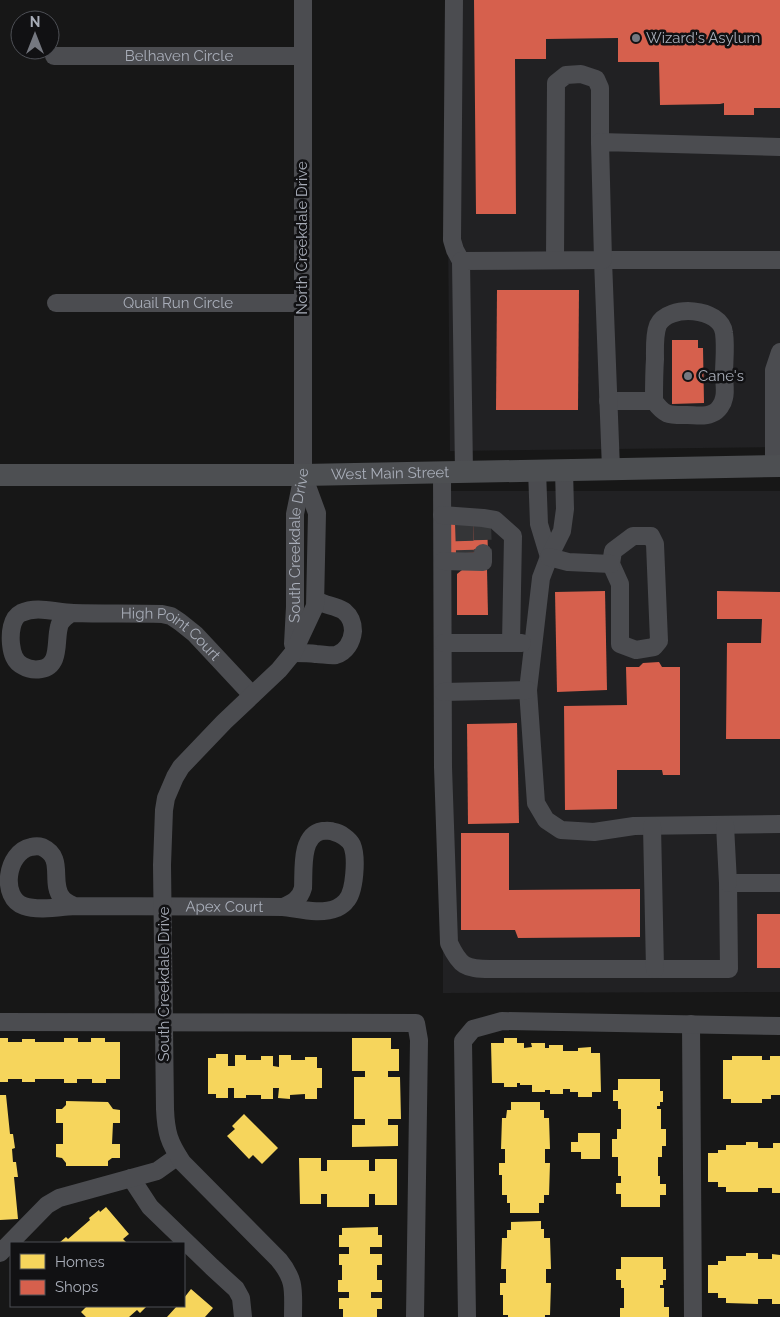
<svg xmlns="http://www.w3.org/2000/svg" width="780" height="1317" viewBox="0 0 780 1317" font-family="Raleway,sans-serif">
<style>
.built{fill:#212123}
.homes{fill:#f6d55c}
.shops{fill:#d6604d}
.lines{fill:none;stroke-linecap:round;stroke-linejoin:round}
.minor-tunnel{stroke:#343537;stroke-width:18;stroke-dasharray:18 9;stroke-linecap:butt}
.minor{stroke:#4b4c50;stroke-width:18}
.major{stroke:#4d4f52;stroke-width:22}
.poi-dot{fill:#757880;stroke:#111113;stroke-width:2}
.labels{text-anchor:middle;stroke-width:5;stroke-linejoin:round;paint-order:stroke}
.poi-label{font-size:15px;fill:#a8adb8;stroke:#111113;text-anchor:start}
.street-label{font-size:15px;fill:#a8adb8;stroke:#111113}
</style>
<rect width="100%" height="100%" fill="#171717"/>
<!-- built -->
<g class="built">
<path d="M446,0H780V447L450,451Z"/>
<path d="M443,491H780V992L443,993Z"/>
</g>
<!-- homes -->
<g class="homes">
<path d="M0,1038H8V1042H22V1039H35V1042H64V1038H78V1042H91V1038H105V1042H120V1079H106V1083H92V1079H77V1083H64V1079H35V1082H22V1079H8V1082H0Z"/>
<path d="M352,1038H391V1049H399V1071H388V1077H400L401,1119H388V1125H398V1146L352,1147V1125H365V1119H354V1077H365V1071H352Z"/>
<path d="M504,1038H517V1043H524V1048L532,1047L531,1043H545V1048H549V1045H563V1051H578V1048L591,1047V1053H600L601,1092H592V1097H578V1092H570V1089H563V1094H550V1090H545V1092H532V1085H520V1083H517V1087H504V1083H492L491,1043H504Z"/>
<path d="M216,1054H228V1066H235V1055H246V1060H261V1056H273V1066L279,1067V1055H291V1060H305V1057H317V1068H322V1088H317V1099H305V1094L290,1095V1099L278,1098L279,1088H273V1099H261V1095H246V1098H234V1088H228V1098H216V1094H208V1058H216Z"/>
<path d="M732,1056H762V1060H770V1056H780V1095H771V1099H762V1103H731V1099H723V1060H732Z"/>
<path d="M618,1079H660V1091H663V1102H660V1106H657V1109H661V1129H666V1146H662V1157H658V1176H660V1184H666V1195H660V1207H621V1194H616V1183H621V1176H618V1157H612V1139H617V1129H621V1109H618V1101H613V1090H618Z"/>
<path d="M0,1095H6L10,1134H13L15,1148L12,1149L13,1162H16L18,1177H14L18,1219L0,1220Z"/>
<path d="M66,1101L108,1102L113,1109L120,1110V1123H113L112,1144H120V1158H112L108,1161V1166H66V1163L62,1158L56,1157V1144H63V1123H56V1109H62L66,1105Z"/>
<path d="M511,1102H540V1110H544V1118H549L550,1149H545V1163H550L549,1195H544V1203H539V1213H510V1203H507V1195H502V1175H499V1163H505V1149H501L502,1118H506L507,1110H511Z"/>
<path d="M244,1114L278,1148L262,1164L253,1155L249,1159L227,1136L235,1129L232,1126Z"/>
<path d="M578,1133H600V1159H581V1152H571V1142H578Z"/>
<path d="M746,1142H758V1148H773V1143H780V1193H772V1188H758V1192H726V1187H718V1182H708V1153H718V1150H726V1145H746Z"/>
<path d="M299,1158H321V1171H327V1160H369V1171H375V1159H397V1205H375V1194H369V1207H327V1194H321V1204H300Z"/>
<path d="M106,1207L129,1234L123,1239L127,1243H59L66,1237L68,1239L90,1220L89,1218L99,1210L100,1212Z"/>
<path d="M541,1221V1229H544V1238H550L551,1269H546V1283H551L550,1315H545V1317H508V1315H503V1295H500V1283H506V1269H501L502,1238H507V1230H511V1222Z"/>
<path d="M378,1227V1235H382V1247H370V1254H382V1265H377V1280H382V1292H371V1298H382V1309H377V1317H343V1309H339V1298H349V1292H338V1280H342V1265H339V1254H349V1247H339V1235H342V1228Z"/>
<path d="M746,1253H758V1259H772V1254L780,1255V1304H772V1299H758V1304L726,1303V1298H718V1293H708V1265H718V1261H726V1256H746Z"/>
<path d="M621,1257H663V1269H666V1280H663V1285H660V1288H664V1307H669V1317H620V1308H624V1288H621V1280H616V1269H621Z"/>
<path d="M191,1289L213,1308L205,1317H167L177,1306H184V1298Z"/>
<path d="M87,1306H147L140,1313L137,1310L129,1317H86L81,1312Z"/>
</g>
<!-- shops -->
<g class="shops">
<path d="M474,0H780V108H754V115H724V103L720,104L660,105L659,62H618V38L546,39V59H515L516,214H476Z"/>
<path d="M497,290H579L578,410H496Z"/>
<path d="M672,340H698V348H703L704,403L672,404Z"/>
<path d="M487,522L488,553H449L448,523Z"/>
<path d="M487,569L488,615H457V574L462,570Z"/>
<path d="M605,591L607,690L557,692L555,592Z"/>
<path d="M717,591L780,592V739H726L727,643H761L762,619H717Z"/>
<path d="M659,662L662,667H680V775H663L662,770H617V809L565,810L564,706L627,705L626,667H639L643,663Z"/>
<path d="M517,723L519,823L468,824L467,724Z"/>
<path d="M461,833H509V890L640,889V937L518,938L515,930H461Z"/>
<rect x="757" y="914" width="23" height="54"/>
</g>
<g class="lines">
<!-- minor-tunnel -->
<g class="minor-tunnel">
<path d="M482,522L483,553"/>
<path d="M464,523L465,553"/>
</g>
<!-- minor -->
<g class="minor">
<path d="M454,0L452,240L455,250L461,261"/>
<path id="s1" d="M54,56H303"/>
<path d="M555,260L556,83L566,75L581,74L596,79L600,88V142"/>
<path id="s2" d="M56,303H302"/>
<path d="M608,401H654C654,387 654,373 655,359C655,348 654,335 658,325C668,304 721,307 724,333C726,347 724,362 724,375C724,382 726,391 724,398C723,404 718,411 713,413C706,417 695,415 687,415C669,415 665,416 654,401"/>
<path d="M774,466V370L780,352"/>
<path d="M611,469L603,260H780"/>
<path d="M537,470L539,524L549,557"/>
<path d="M564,470L565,509L562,531L549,557L541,578L528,690L536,803L546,820L561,830L594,832L634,826L780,824"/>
<path d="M442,472L443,767L449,943C460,966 465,969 490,969H729L728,883H780"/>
<path d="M464,472L461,261L603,260L600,142L780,147"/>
<path d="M442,515L483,518L495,520L513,536L511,643"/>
<path d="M633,536H651L655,544L659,641L654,647L636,650L620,644V584L611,564L613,551Z"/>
<path d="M549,557L568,562L611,564"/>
<path d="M443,561L483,562V553"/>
<path id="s3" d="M71,613C66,617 60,620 59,627C55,641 61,666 41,669C35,670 28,669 23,666C14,662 12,653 11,644C10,634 11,618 21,613C38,605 56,613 74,613C103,614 133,613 162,614L171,616L180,622L195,634L252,695"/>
<path d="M443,643H522"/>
<path id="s4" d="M293,644L295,607V514L303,475V0"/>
<path d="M293,653C301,653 309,653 316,654C322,654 330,656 336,655C346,652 352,642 353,631C353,623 350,616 344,611C334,605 326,606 316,600"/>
<path d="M443,692L528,690"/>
<path d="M725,825L728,883"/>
<path d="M652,826L655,969"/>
<path id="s5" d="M74,906C70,904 65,902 62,898C49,882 66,858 42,847C39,846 35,846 31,847C6,852 0,898 24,906C38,911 60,907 74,906L283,907C300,909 320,915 337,908C339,907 344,904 346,901C355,892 357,857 352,845C349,839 340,833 334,832C330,830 326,831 322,831C300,835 304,871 303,888C300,899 293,903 283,907"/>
<path d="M0,1022L416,1023L419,1040L415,1317"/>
<path d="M691,1024L693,1317"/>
<path d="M131,1178L150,1207L212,1267L236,1289L241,1298L243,1317"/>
<path d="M0,1253L47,1205L59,1198L157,1171L178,1156"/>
<path d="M293,1317C293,1291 296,1281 279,1260L182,1162C169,1142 166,1133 165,1109L162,865L164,810L166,798L175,777L181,767L224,722L279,670L293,653L315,606L317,513L303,475"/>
<path d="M467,1317L463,1041L473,1029L502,1021L780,1026"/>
</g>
<!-- major -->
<path class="major" id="s6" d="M0,475H303L780,466"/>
</g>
<!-- markers -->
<g class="poi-dot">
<circle cx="636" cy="38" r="5"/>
<circle cx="688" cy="376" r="5"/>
</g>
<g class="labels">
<!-- poi labels -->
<g class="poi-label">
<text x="646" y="43">Wizard's Asylum</text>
<text x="698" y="381">Cane's</text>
</g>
<!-- street labels -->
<g class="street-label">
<text dy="5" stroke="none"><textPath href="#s1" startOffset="125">Belhaven Circle</textPath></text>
<text transform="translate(302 238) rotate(-90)" y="5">North Creekdale Drive</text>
<text dy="5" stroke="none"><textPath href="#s2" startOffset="122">Quail Run Circle</textPath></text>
<text dy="5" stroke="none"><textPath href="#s6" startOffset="390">West Main Street</textPath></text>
<text dy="5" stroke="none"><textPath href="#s4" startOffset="99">South Creekdale Drive</textPath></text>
<text dy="5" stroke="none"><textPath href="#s3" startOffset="305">High Point Court</textPath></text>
<text dy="5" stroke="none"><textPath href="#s5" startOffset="359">Apex Court</textPath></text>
<text transform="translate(164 984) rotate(-90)" y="5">South Creekdale Drive</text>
</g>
</g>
<!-- legend -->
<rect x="10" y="1242" width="175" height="65" fill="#111113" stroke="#4d4f55"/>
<rect x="20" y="1254" width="25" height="15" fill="#f6d55c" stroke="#4d4f55"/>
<text x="55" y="1267" font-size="15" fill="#a8adb8">Homes</text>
<rect x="20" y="1280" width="25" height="15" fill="#d6604d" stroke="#4d4f55"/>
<text x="55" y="1292" font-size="15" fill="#a8adb8">Shops</text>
<!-- north arrow -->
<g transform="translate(35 35)"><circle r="24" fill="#111113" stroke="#4d4f55"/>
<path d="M0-4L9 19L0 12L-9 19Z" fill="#757880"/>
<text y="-8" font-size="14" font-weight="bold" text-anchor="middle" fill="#a8adb8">N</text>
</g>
</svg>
